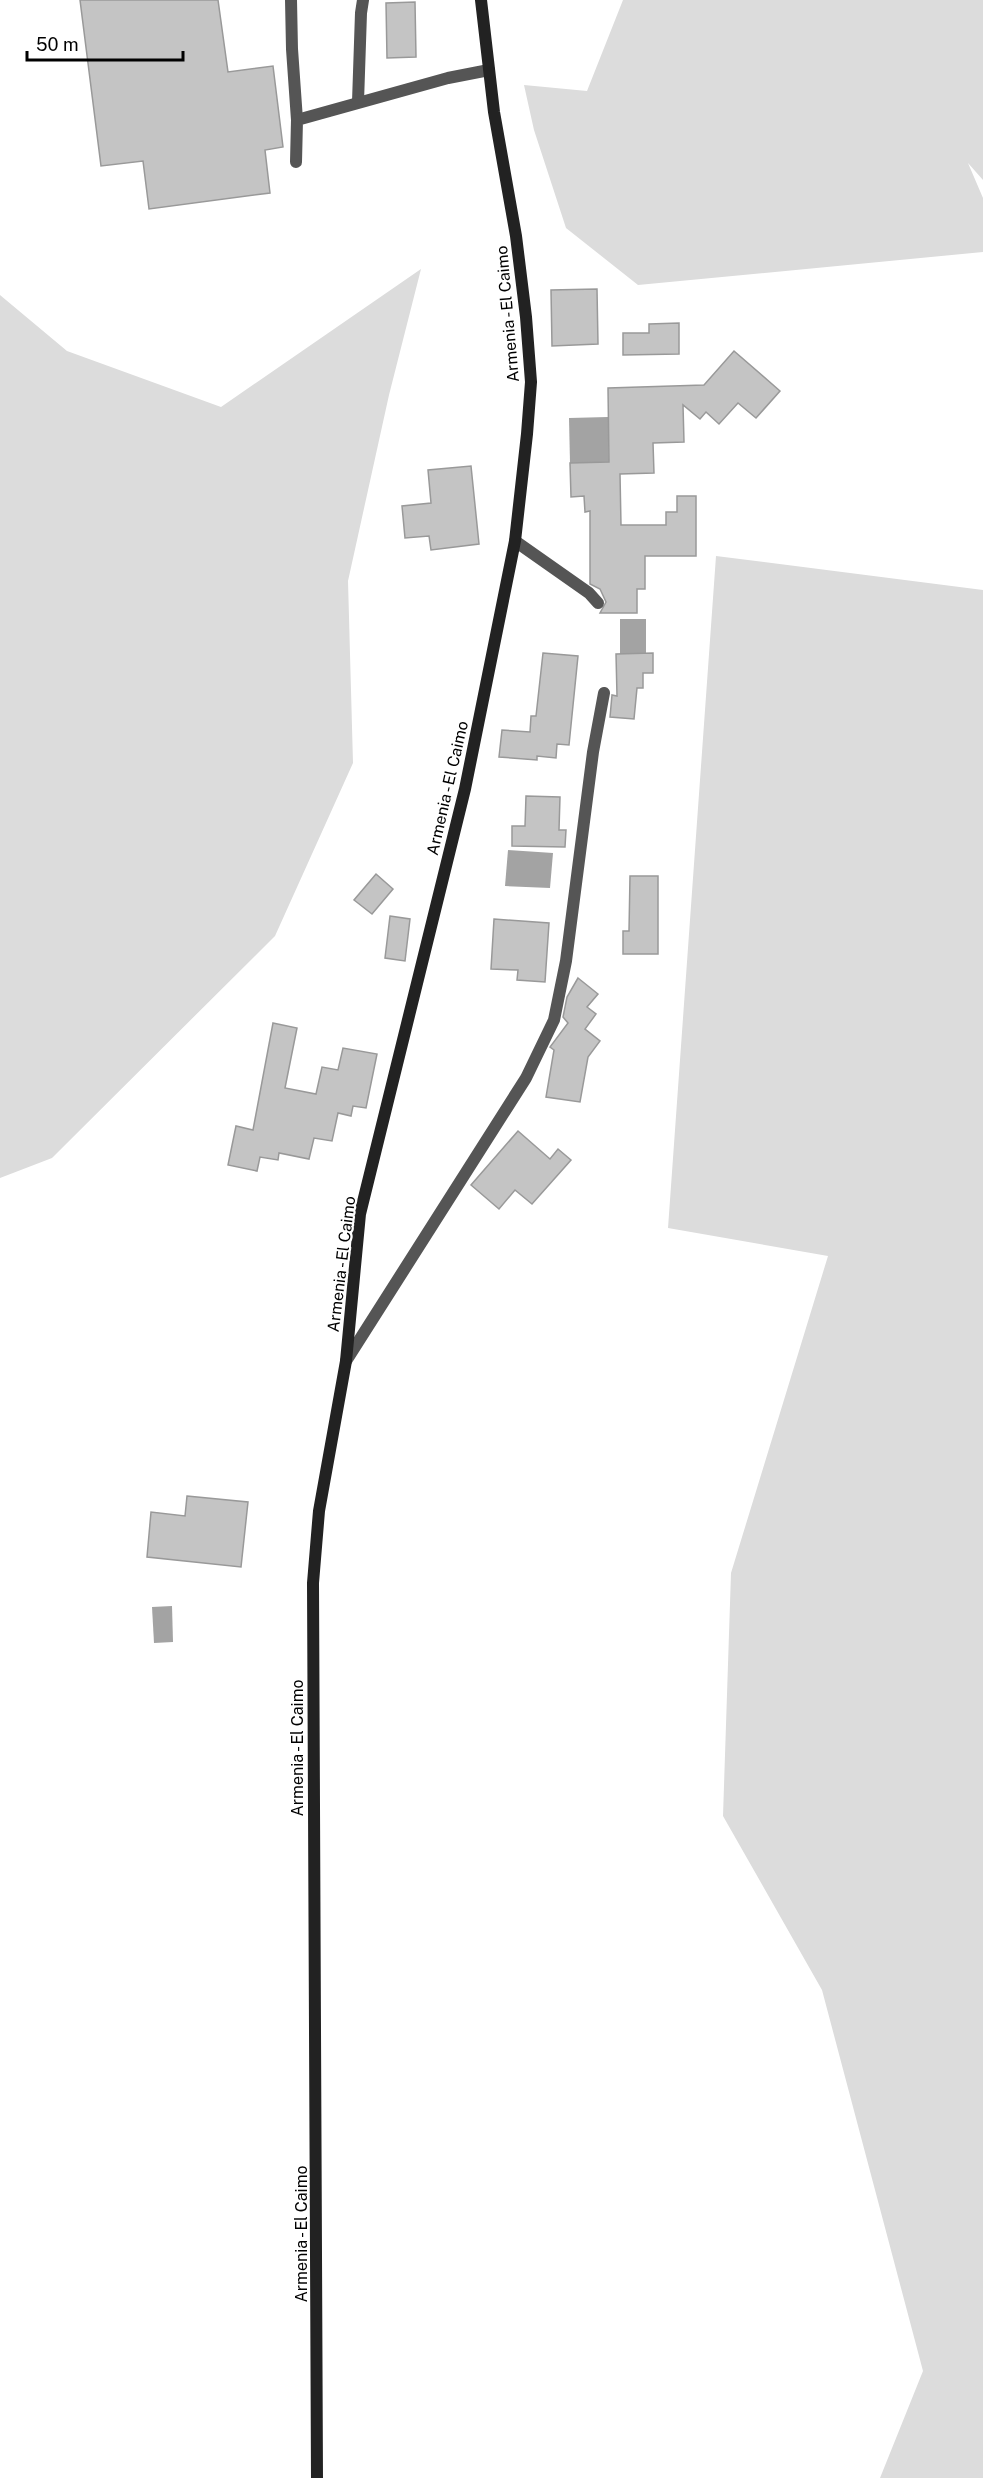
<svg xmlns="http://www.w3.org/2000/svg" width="983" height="2478" viewBox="0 0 983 2478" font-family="'Public Sans',sans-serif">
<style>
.green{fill:#dcdcdc}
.water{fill:#a3a3a3}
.building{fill:#c4c4c4;stroke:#999;stroke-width:1.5}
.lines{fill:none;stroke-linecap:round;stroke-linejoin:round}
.service{stroke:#555;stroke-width:12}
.minor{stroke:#555;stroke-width:12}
.secondary{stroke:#222;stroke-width:12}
.labels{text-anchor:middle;stroke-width:4.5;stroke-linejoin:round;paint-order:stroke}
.street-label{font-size:16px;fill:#000;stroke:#fff}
</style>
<rect width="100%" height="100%" fill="#fff"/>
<!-- green -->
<g class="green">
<path d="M623,0H983V180L968,163L983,198V252L638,285L566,228L534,130L524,85L587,91Z"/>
<path d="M421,269L389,395L348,581L353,763L275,936L52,1158L0,1178V295L67,351L221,407Z"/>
<path d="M716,556L983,590V2478H880L923,2371L822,1990L723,1816L731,1573L828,1256L668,1228Z"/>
</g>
<!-- water -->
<g class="water">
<path d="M608,417L609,462L570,463L569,418Z"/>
<path d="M620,619H646V653L620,654Z"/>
<path d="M508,850L553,853L550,888L505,886Z"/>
<path d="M172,1606L173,1642L154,1643L152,1607Z"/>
</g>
<!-- building -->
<g class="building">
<path d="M80,0H218L228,72L273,66L283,147L265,150L270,193L149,209L143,161L101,166Z"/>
<path d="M415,2L416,57L387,58L386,3Z"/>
<path d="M597,289L598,344L552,346L551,290Z"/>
<path d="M679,323V354L623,355V333H649V324Z"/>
<path d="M734,351L780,391L756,418L738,403L719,424L706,412L700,419L683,405L684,442L653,443L654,473L620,474L621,525H666V512H677V496H696V556H645V589H637V613H600L606,602L600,589L590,584V511L585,512L584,496L571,497L570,463L609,462L608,388L704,385Z"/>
<path d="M471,466L479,544L431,550L429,536L405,538L402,506L431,503L428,470Z"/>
<path d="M543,653L578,656L569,745L557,744L556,758L537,756V760L499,757L502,730L530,732L531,716H536Z"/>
<path d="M653,653V673H643V688H637L634,719L610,717L612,695L617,696L616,654Z"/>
<path d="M526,796L560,797L559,830H566L565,847L512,846V826H525Z"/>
<path d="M376,874L393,889L372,914L354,900Z"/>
<path d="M630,876H658V954H623V931H629Z"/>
<path d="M390,916L410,919L405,961L385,958Z"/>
<path d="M494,919L549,923L545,982L517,980L518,970L491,969Z"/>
<path d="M578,978L598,994L587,1007L596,1014L585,1029L600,1041L588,1057L580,1102L546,1097L554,1050L550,1047L568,1023L563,1017L567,997Z"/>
<path d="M273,1023L297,1028L285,1088L316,1094L322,1067L338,1070L343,1048L377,1054L366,1108L353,1106L351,1116L338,1113L332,1141L314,1138L309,1159L279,1153L278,1160L260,1157L257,1171L228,1165L236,1126L253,1130Z"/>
<path d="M518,1131L550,1159L558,1149L571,1160L532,1204L515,1190L499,1209L471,1185Z"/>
<path d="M187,1496L248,1502L241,1567L147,1557L151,1512L185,1516Z"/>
</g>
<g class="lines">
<!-- service -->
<g class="service">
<path d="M291,0L292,49L297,120"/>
<path d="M358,102L361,13L363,0"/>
<path d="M296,162L297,120L448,78L489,70"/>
</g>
<!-- minor -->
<g class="minor">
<path d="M515,541L589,593L598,603"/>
<path d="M346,1361L526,1078L554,1020L566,961L593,752L604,693"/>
</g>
<!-- secondary -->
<path class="secondary" d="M317,2478L313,1583L319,1511L346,1361L360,1214L465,789L515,541L527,434L531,382L526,317L516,236L494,112L481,0"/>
</g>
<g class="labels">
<!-- street labels -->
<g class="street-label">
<text transform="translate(507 314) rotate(-95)" y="6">Armenia - El Caimo</text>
<text transform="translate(447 788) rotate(-77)" y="6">Armenia - El Caimo</text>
<text transform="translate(341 1264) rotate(-83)" y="6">Armenia - El Caimo</text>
<text transform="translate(297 1748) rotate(-90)" y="6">Armenia - El Caimo</text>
<text transform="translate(301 2234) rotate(-90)" y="6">Armenia - El Caimo</text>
</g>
</g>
<!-- scale -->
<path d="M27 51v9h156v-9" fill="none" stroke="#000000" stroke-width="3"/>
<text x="36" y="51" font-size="18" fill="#000000" stroke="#ffffff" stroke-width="4.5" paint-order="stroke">50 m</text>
</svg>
